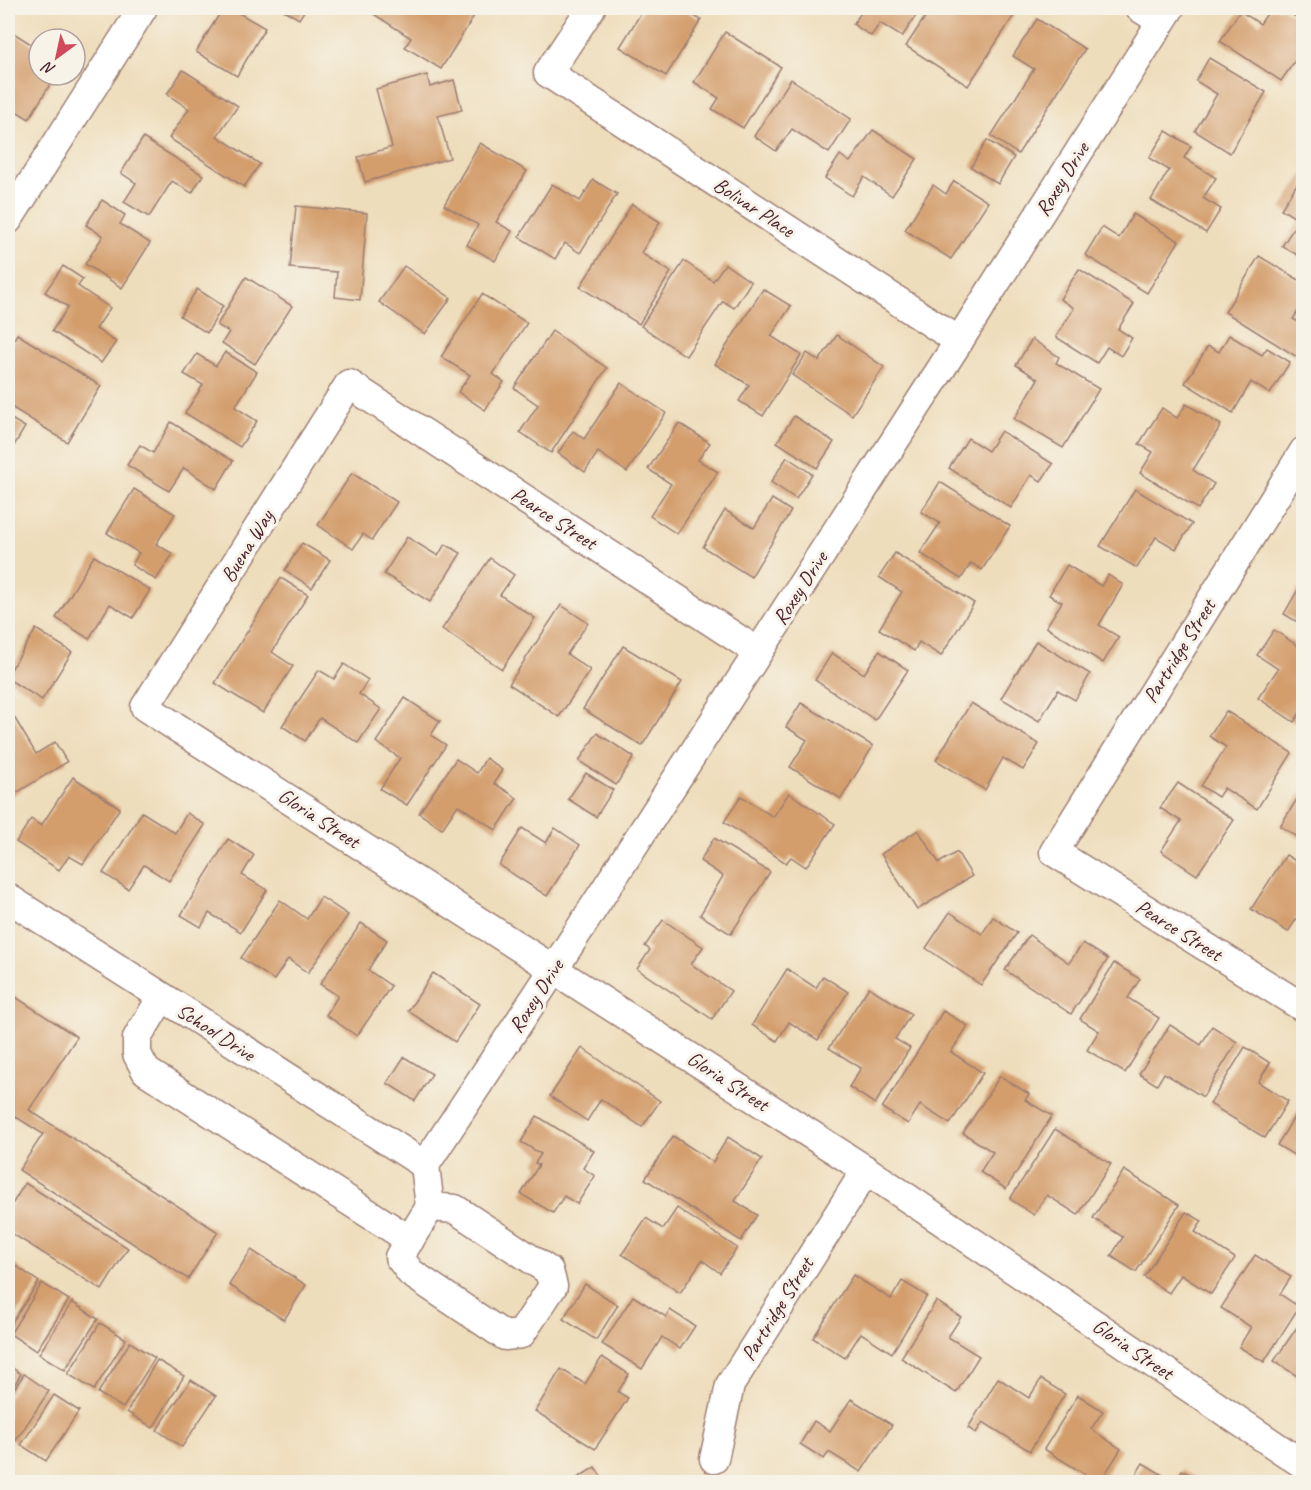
<svg xmlns="http://www.w3.org/2000/svg" width="1311" height="1490" viewBox="0 0 1311 1490" font-family="Caveat,sans-serif">
<style>
.building{fill:#d39d6c}
.lines{fill:none;stroke-linecap:round;stroke-linejoin:round}
.minor-casing{stroke:#9c7e73;stroke-width:31}
.minor{stroke:#fff;stroke-width:28}
.labels{text-anchor:middle;stroke-width:6;stroke-linejoin:round;paint-order:stroke}
.street-label{font-size:21px;fill:#4a1f2b;stroke:#f7f3e8}
</style>
<rect width="100%" height="100%" fill="#f7f3e8"/>
<filter id="ink" filterUnits="userSpaceOnUse"><feTurbulence type="fractalNoise" baseFrequency=".0167" numOctaves="2"/><feDisplacementMap in="SourceGraphic" scale="12" xChannelSelector="R" yChannelSelector="G"/><feConvolveMatrix kernelMatrix="1 2 1 2 8 2 1 2 1" color-interpolation-filters="sRGB"/></filter>
<filter id="wash" filterUnits="userSpaceOnUse"><feTurbulence type="fractalNoise" baseFrequency=".008" numOctaves="4" result="noise"/><feDisplacementMap in="SourceGraphic" scale="24" xChannelSelector="R" yChannelSelector="G"/><feGaussianBlur stdDeviation="1.35" result="paint"/><feColorMatrix in="noise" values="0 0 0 0 0 0 0 0 0 0 0 0 0 0 0 0 0 1.4 0 .05"/><feComposite in="paint" operator="in"/></filter>
<g filter="url(#wash)">
<rect width="100%" height="100%" fill="#edb"/>
<g id="blocks">
<!-- building -->
<g class="building">
<path d="M223,8H230L265,28L237,76L196,52Z"/>
<path d="M280,8H306L299,19Z"/>
<path d="M371,8H428L432,10L434,8H479L441,69L405,47L411,38L369,11Z"/>
<path d="M644,8H681L701,20L666,76L620,47Z"/>
<path d="M859,8H921L902,37L880,23L871,36L853,24L863,10Z"/>
<path d="M931,8H970L980,14L985,8H1019L968,86L906,46Z"/>
<path d="M1271,8H1282L1304,22V58L1299,55L1281,81L1220,41L1240,11L1260,24Z"/>
<path d="M1037,19L1085,49L1018,154L991,136L1034,69L1013,56Z"/>
<path d="M12,32L39,49V75H56L29,119L8,106V39Z"/>
<path d="M725,32L781,67L743,128L712,109L719,98L694,82Z"/>
<path d="M1209,58L1266,92L1230,153L1195,131L1217,94L1196,81Z"/>
<path d="M183,70L238,106L217,136L260,164L244,187L169,138L189,109L167,94Z"/>
<path d="M427,75L430,87L454,80L462,110L438,116L450,158L365,182L358,157L392,147L376,89Z"/>
<path d="M791,79L851,119L829,153L792,129L776,151L754,136Z"/>
<path d="M873,130L917,159L892,196L864,177L852,196L825,178L840,155L850,162Z"/>
<path d="M1166,131L1191,146L1184,158L1216,178L1203,198L1221,209L1206,233L1151,200L1169,170L1149,158Z"/>
<path d="M143,138L203,175L192,193L172,181L149,217L124,202L136,183L121,173Z"/>
<path d="M987,140L1014,157L998,184L971,167Z"/>
<path d="M480,143L527,171L496,222L512,231L495,261L467,245L478,225L444,205Z"/>
<path d="M1304,173V259L1282,246L1299,220L1281,209Z"/>
<path d="M593,180L617,194L580,253L565,243L555,259L519,237L552,184L580,201Z"/>
<path d="M954,181L988,202L951,259L905,230L933,185L946,194Z"/>
<path d="M102,200L125,215L120,224L150,243L122,288L85,264L103,236L86,225Z"/>
<path d="M632,204L660,222L641,253L671,272L639,324L580,287Z"/>
<path d="M296,206L367,213L360,300L335,297L337,272L290,268Z"/>
<path d="M1133,214L1179,241L1147,293L1085,255L1102,227L1119,238Z"/>
<path d="M1259,256L1304,283V302L1293,319L1304,325V347L1297,357L1225,312Z"/>
<path d="M684,261L713,281L725,264L751,282L734,308L723,301L686,356L641,326Z"/>
<path d="M63,266L83,279L78,286L110,308L96,329L116,342L101,363L52,331L68,307L45,292Z"/>
<path d="M404,266L451,298L425,334L379,302Z"/>
<path d="M1079,269L1134,304L1118,329L1132,338L1121,356L1107,347L1097,363L1056,337L1074,308L1060,299Z"/>
<path d="M246,277L292,306L255,364L222,343L229,332L217,325Z"/>
<path d="M197,289L223,306L207,333L180,316Z"/>
<path d="M763,289L791,306L771,336L801,355L763,416L739,401L749,385L715,364Z"/>
<path d="M482,294L527,323L493,374L504,382L485,410L458,392L470,375L441,357Z"/>
<path d="M552,331L607,368L551,453L520,432L538,405L514,388Z"/>
<path d="M17,334L101,386L67,442L8,405V387L12,380L8,378V349Z"/>
<path d="M837,335L884,367L852,415L792,375L807,353L819,361Z"/>
<path d="M1229,335L1262,355L1267,348L1290,362L1270,394L1251,382L1233,413L1185,383L1208,346L1219,352Z"/>
<path d="M1032,339L1059,357L1056,363L1099,389L1063,448L1014,419L1038,379L1016,365Z"/>
<path d="M225,352L257,372L235,407L257,421L240,447L185,413L203,385L184,374L197,354L216,366Z"/>
<path d="M621,383L666,413L627,472L598,452L585,472L558,453L573,431L584,439Z"/>
<path d="M1186,404L1221,425L1193,470L1214,484L1198,509L1140,473L1153,452L1139,444L1162,408L1177,418Z"/>
<path d="M794,416L834,442L817,468L777,442Z"/>
<path d="M8,417L25,427L8,456Z"/>
<path d="M171,422L233,461L216,489L184,468L169,491L127,465L140,445L153,453Z"/>
<path d="M679,423L710,443L698,460L718,472L677,534L650,516L671,484L648,469Z"/>
<path d="M1001,431L1053,464L1041,481L1031,475L1011,508L949,468L968,438L988,451Z"/>
<path d="M787,457L812,474L796,499L771,482Z"/>
<path d="M352,473L397,502L372,540L363,534L353,549L318,525Z"/>
<path d="M940,482L1010,526L982,570L971,563L961,579L920,553L940,523L921,512Z"/>
<path d="M134,489L175,514L156,544L173,554L156,580L132,565L139,553L107,533Z"/>
<path d="M1135,489L1192,524L1176,549L1156,537L1137,568L1100,546Z"/>
<path d="M772,499L791,511L751,577L703,547L725,510L754,528Z"/>
<path d="M407,537L438,556L445,544L461,553L430,602L384,574Z"/>
<path d="M302,543L330,560L312,588L285,570Z"/>
<path d="M895,553L974,603L941,656L919,642L914,651L879,629L902,592L879,577Z"/>
<path d="M94,556L150,590L133,618L110,604L89,639L56,618Z"/>
<path d="M490,558L514,575L500,595L535,618L502,669L442,629Z"/>
<path d="M1067,565L1101,586L1108,575L1123,585L1099,625L1119,637L1103,663L1046,627L1062,602L1049,595Z"/>
<path d="M281,578L308,595L272,652L293,666L263,713L215,683Z"/>
<path d="M1299,588L1304,591V626L1284,614Z"/>
<path d="M561,605L588,623L567,654L590,670L559,717L509,684Z"/>
<path d="M36,629L72,652L42,700L8,679V674Z"/>
<path d="M1274,630L1304,650V707L1294,722L1258,698L1278,669L1257,655Z"/>
<path d="M1036,641L1090,674L1075,700L1058,690L1039,721L1001,698Z"/>
<path d="M623,646L682,682L642,746L583,709Z"/>
<path d="M879,651L908,670L875,720L815,680L832,653L864,674Z"/>
<path d="M344,664L368,680L359,694L381,709L358,743L320,718L305,741L282,726L319,670L334,679Z"/>
<path d="M405,698L440,721L431,735L446,745L407,805L380,789L400,758L376,742Z"/>
<path d="M801,703L873,746L841,799L790,767L807,740L786,727Z"/>
<path d="M971,703L1039,744L1023,770L1003,758L985,790L936,760Z"/>
<path d="M1226,711L1292,753L1257,809L1224,788L1218,797L1201,786L1226,747L1209,736Z"/>
<path d="M11,712L36,754L55,742L67,762L8,798V713Z"/>
<path d="M597,733L634,757L616,785L579,761Z"/>
<path d="M486,758L502,770L494,783L517,798L496,830L458,805L442,829L419,813L456,759L477,773Z"/>
<path d="M586,773L613,790L596,817L568,799Z"/>
<path d="M73,777L120,808L83,864L69,856L59,870L16,842L31,819L41,826Z"/>
<path d="M1178,783L1234,820L1197,875L1161,851L1181,821L1160,808Z"/>
<path d="M789,793L835,824L806,867L791,857L786,863L724,822L741,796L773,817Z"/>
<path d="M1301,793L1304,794V841L1280,826Z"/>
<path d="M142,812L175,833L187,813L205,825L169,881L144,865L128,889L103,873Z"/>
<path d="M522,828L546,843L555,828L580,845L547,896L499,865Z"/>
<path d="M918,830L939,863L957,852L972,876L917,910L881,854Z"/>
<path d="M714,838L770,872L731,934L700,915L723,876L700,861Z"/>
<path d="M228,839L254,855L242,875L267,890L241,932L209,913L201,927L181,915Z"/>
<path d="M1286,855L1304,866V907L1288,932L1251,909Z"/>
<path d="M321,897L348,915L308,973L288,959L274,980L241,958L280,900L307,919Z"/>
<path d="M950,912L982,934L993,917L1017,933L981,985L926,948Z"/>
<path d="M663,920L703,947L691,964L731,991L712,1019L637,969L650,950L645,946Z"/>
<path d="M361,923L387,940L368,970L391,986L357,1036L326,1015L338,996L320,984Z"/>
<path d="M1029,935L1069,963L1083,943L1108,959L1071,1014L1005,970Z"/>
<path d="M1114,963L1140,979L1128,998L1159,1018L1125,1073L1087,1050L1099,1031L1080,1019Z"/>
<path d="M787,969L816,988L823,976L848,992L818,1040L789,1022L777,1041L752,1025Z"/>
<path d="M433,973L480,1004L455,1042L408,1011Z"/>
<path d="M869,987L911,1014L895,1039L910,1048L875,1104L849,1087L861,1068L829,1048Z"/>
<path d="M8,992L77,1037L29,1110L218,1232L188,1279L19,1170L43,1134L13,1115L8,1122Z"/>
<path d="M943,1011L968,1026L951,1052L983,1073L950,1124L920,1105L908,1124L882,1108Z"/>
<path d="M1170,1025L1201,1045L1212,1026L1237,1042L1203,1097L1164,1073L1157,1085L1139,1074Z"/>
<path d="M1245,1047L1270,1063L1258,1082L1288,1101L1265,1138L1210,1104Z"/>
<path d="M582,1048L660,1101L642,1127L601,1099L587,1121L550,1096Z"/>
<path d="M404,1057L432,1074L415,1101L387,1083Z"/>
<path d="M1000,1076L1029,1094L1025,1100L1052,1116L1006,1189L980,1172L993,1152L963,1133Z"/>
<path d="M1304,1101V1161L1277,1145Z"/>
<path d="M537,1116L594,1151L583,1168L595,1176L577,1204L564,1196L553,1213L521,1194L539,1165L535,1163L541,1154L521,1142Z"/>
<path d="M1055,1129L1111,1164L1078,1215L1047,1195L1034,1215L1010,1199Z"/>
<path d="M673,1136L713,1162L728,1137L762,1159L735,1201L757,1215L741,1241L645,1179Z"/>
<path d="M1124,1170L1179,1205L1136,1272L1111,1256L1123,1237L1093,1218Z"/>
<path d="M25,1183L128,1248L102,1290L8,1231V1211Z"/>
<path d="M677,1208L737,1248L720,1273L702,1260L680,1293L622,1254L646,1218L663,1229Z"/>
<path d="M1186,1212L1202,1221L1195,1232L1235,1258L1211,1294L1181,1275L1169,1293L1144,1277Z"/>
<path d="M251,1250L306,1285L284,1320L229,1285Z"/>
<path d="M1255,1255L1291,1277L1280,1294L1299,1307L1264,1362L1239,1347L1251,1327L1221,1308Z"/>
<path d="M8,1260L39,1282L8,1328Z"/>
<path d="M853,1275L891,1299L902,1281L927,1296L892,1353L861,1333L845,1358L813,1338Z"/>
<path d="M42,1283L69,1300L36,1351L10,1334Z"/>
<path d="M585,1284L618,1305L596,1340L563,1319Z"/>
<path d="M633,1296L666,1317L670,1310L695,1326L680,1349L662,1337L642,1369L602,1344Z"/>
<path d="M936,1301L961,1317L948,1337L979,1356L956,1393L901,1358Z"/>
<path d="M72,1302L98,1319L65,1370L39,1354Z"/>
<path d="M1304,1317V1373L1300,1378L1274,1361Z"/>
<path d="M100,1323L126,1339L94,1390L68,1374Z"/>
<path d="M130,1342L155,1358L123,1408L98,1393Z"/>
<path d="M602,1357L629,1374L618,1392L628,1398L595,1449L535,1411L561,1369L585,1384Z"/>
<path d="M157,1360L184,1376L153,1428L127,1412Z"/>
<path d="M8,1365L21,1374L8,1395Z"/>
<path d="M24,1374L49,1391L15,1442L8,1437V1398Z"/>
<path d="M998,1378L1029,1398L1041,1379L1065,1394L1030,1451L983,1422L976,1433L968,1428Z"/>
<path d="M191,1380L216,1396L182,1447L157,1430Z"/>
<path d="M54,1395L79,1411L46,1461L21,1445Z"/>
<path d="M1078,1395L1103,1411L1091,1429L1121,1449L1100,1482H1097L1044,1449Z"/>
<path d="M851,1399L892,1425L861,1472L829,1452L824,1459L800,1444L814,1421L830,1431Z"/>
<path d="M1143,1463L1174,1482L1182,1470L1203,1482H1131Z"/>
<path d="M595,1467L605,1482H571Z"/>
</g>
</g>
</g>
<g filter="url(#ink)">
<use href="#blocks" fill-opacity="0" stroke="#9c7e73" stroke-width="1.5"/>
<g class="lines">
<!-- minor casing -->
<g class="minor-casing">
<g id="minor">
<path d="M591,8L548,73L959,341"/>
<path d="M1140,8L1161,21"/>
<path d="M8,220L143,8"/>
<path d="M1304,451L1054,852L1304,1008"/>
<path d="M758,652L349,384L145,707L866,1170L1304,1465"/>
<path d="M8,898L425,1165"/>
<path d="M162,997L137,1038V1054L146,1071L410,1240"/>
<path d="M425,1165L554,969L959,341L1170,8"/>
<path d="M425,1165L430,1207L399,1257L411,1273L505,1336L521,1334L553,1286L549,1271L455,1209L430,1207"/>
<path d="M714,1459L730,1385L866,1170"/>
</g>
</g>
<!-- minor -->
<use href="#minor" class="minor"/>
</g>
</g>
<g class="labels">
<!-- street labels -->
<g class="street-label">
<text transform="translate(1062 179) rotate(-58)" y="7">Roxey Drive</text>
<text transform="translate(754 207) rotate(33)" y="7">Bolivar Place</text>
<text transform="translate(554 518) rotate(33)" y="7">Pearce Street</text>
<text transform="translate(247 546) rotate(-58)" y="7">Buena Way</text>
<text transform="translate(800 588) rotate(-57)" y="7">Roxey Drive</text>
<text transform="translate(1179 651) rotate(-58)" y="7">Partridge Street</text>
<text transform="translate(319 818) rotate(33)" y="7">Gloria Street</text>
<text transform="translate(1179 930) rotate(32)" y="7">Pearce Street</text>
<text transform="translate(536 996) rotate(-57)" y="7">Roxey Drive</text>
<text transform="translate(216 1032) rotate(33)" y="7">School Drive</text>
<text transform="translate(728 1081) rotate(33)" y="7">Gloria Street</text>
<text transform="translate(777 1309) rotate(-58)" y="7">Partridge Street</text>
<text transform="translate(1133 1349) rotate(34)" y="7">Gloria Street</text>
</g>
</g>
<!-- margin -->
<rect width="1311" height="1490" fill="none" stroke="#f7f3e8" stroke-width="30"/>
<!-- north arrow -->
<g transform="translate(57 57) rotate(213)"><circle r="28" fill="#f7f3e8" stroke="#b29e9c" stroke-width="1.5"/>
<path d="M0-4.5L10 22L0 15L-10 22Z" fill="#d1495b"/>
<text y="-9" font-size="16" font-weight="bold" text-anchor="middle" fill="#4a1f2b">N</text>
</g>
</svg>
